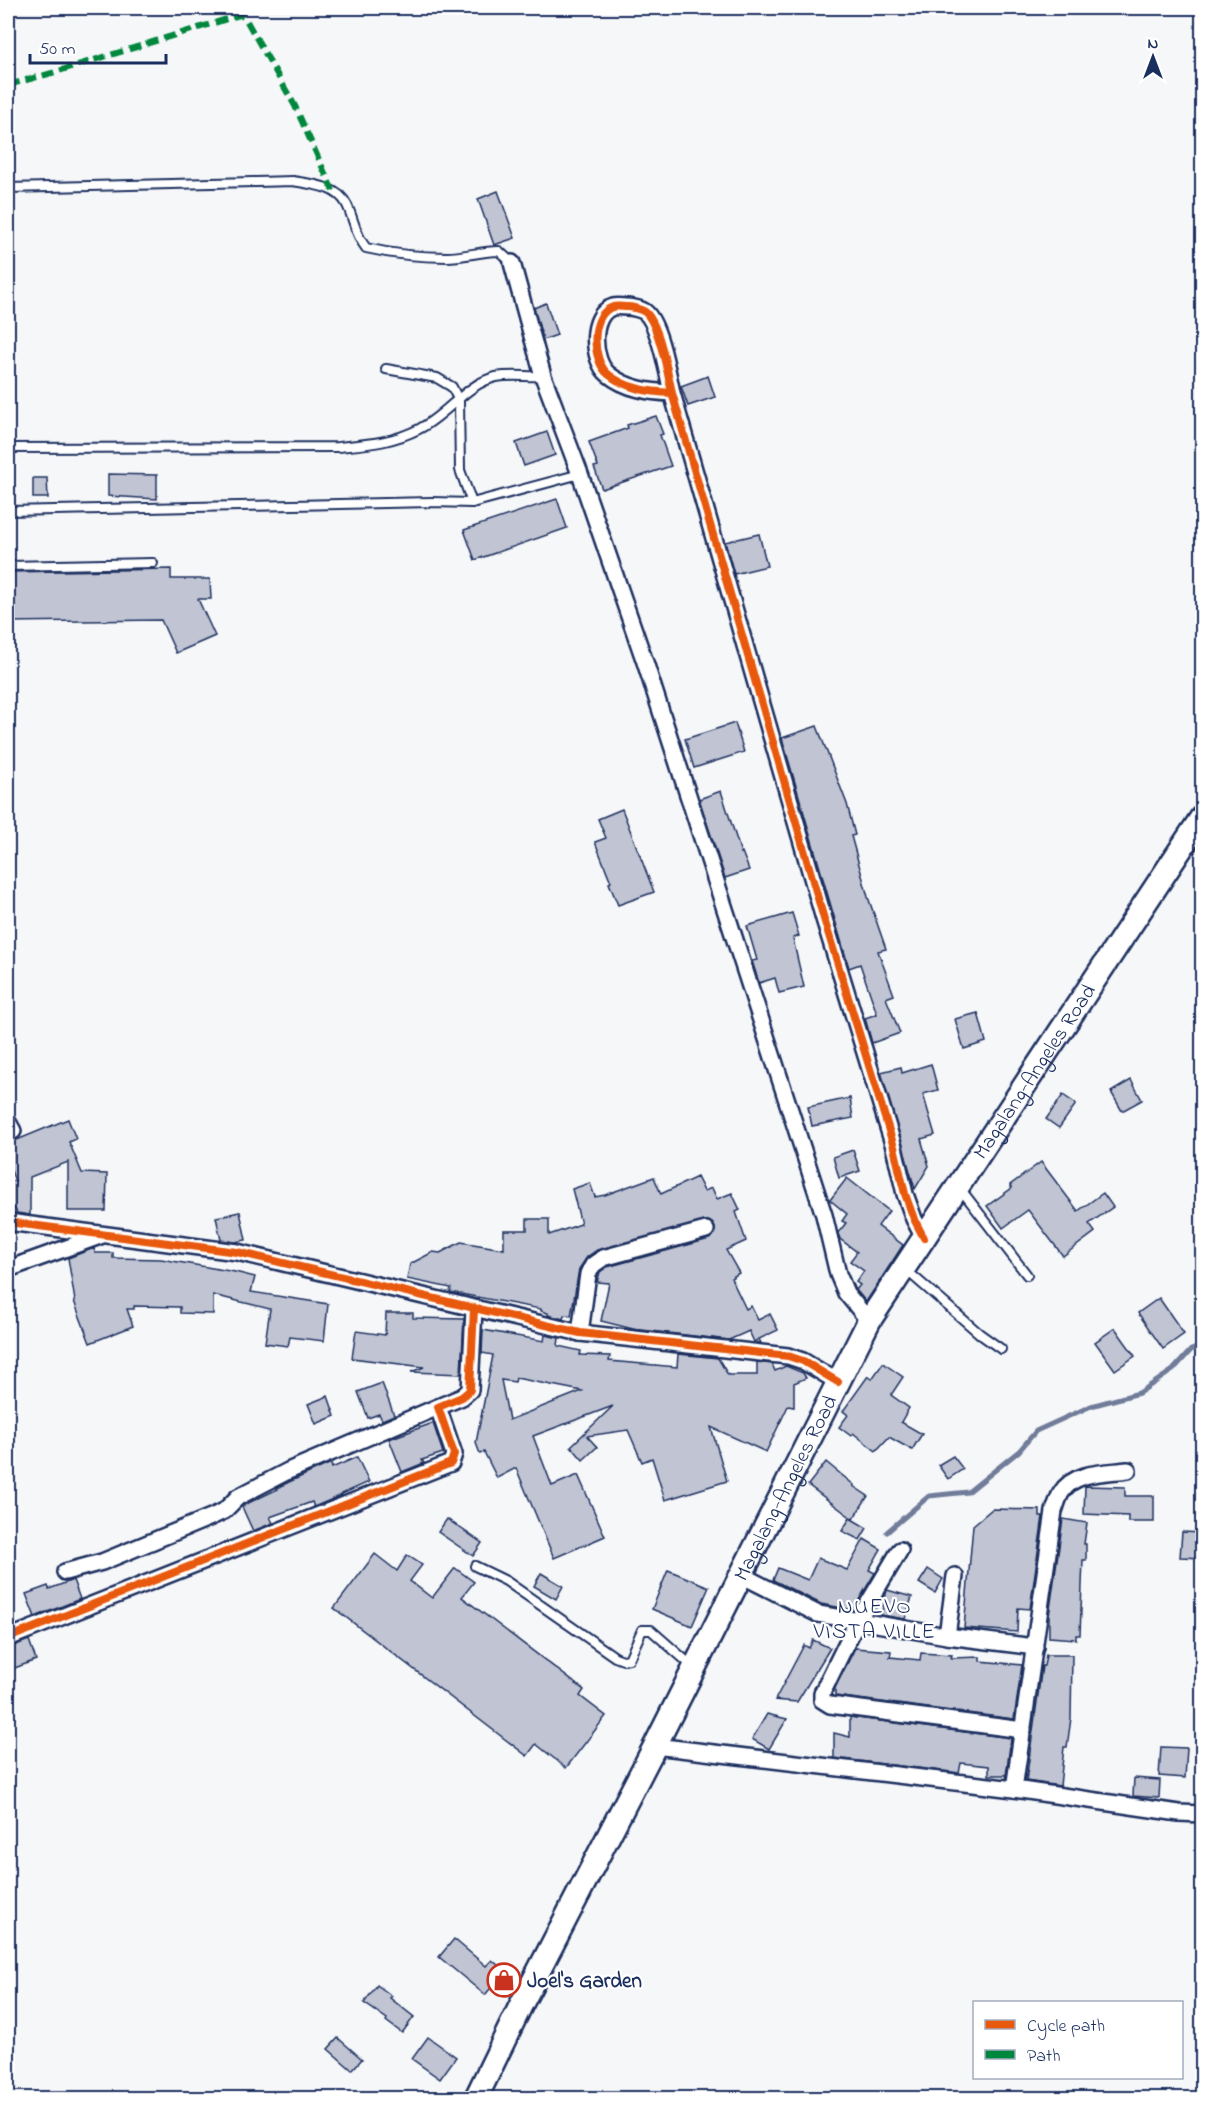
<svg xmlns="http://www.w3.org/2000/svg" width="1210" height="2106" viewBox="0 0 1210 2106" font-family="'Indie Flower',sans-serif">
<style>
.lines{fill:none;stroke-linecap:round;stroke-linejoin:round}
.stream{stroke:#707c99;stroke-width:5}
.building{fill:#c0c4d3;stroke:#1b2f5e;stroke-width:1.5;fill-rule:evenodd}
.service-casing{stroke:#1b2f5e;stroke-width:12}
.minor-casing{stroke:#1b2f5e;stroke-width:20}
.secondary-casing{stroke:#1b2f5e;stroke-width:27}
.service{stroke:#fff;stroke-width:8}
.minor{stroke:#fff;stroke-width:15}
.secondary{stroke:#fff;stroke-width:22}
.quiet{stroke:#00873e;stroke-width:6;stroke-dasharray:12 6;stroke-linecap:butt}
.cycleway-casing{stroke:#fff;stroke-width:11}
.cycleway{stroke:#e8590c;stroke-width:8}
.labels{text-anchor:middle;stroke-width:4.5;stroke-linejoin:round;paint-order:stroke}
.street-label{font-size:21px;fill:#1b2f5e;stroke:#fff}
.poi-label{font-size:21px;font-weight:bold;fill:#1b2f5e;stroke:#fff;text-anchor:start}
.neighbourhood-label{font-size:22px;letter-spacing:1.5px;fill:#1b2f5e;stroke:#fff}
</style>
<rect width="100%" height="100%" fill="#f6f7f9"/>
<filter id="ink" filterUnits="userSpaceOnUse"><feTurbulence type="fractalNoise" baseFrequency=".0167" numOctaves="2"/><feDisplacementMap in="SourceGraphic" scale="12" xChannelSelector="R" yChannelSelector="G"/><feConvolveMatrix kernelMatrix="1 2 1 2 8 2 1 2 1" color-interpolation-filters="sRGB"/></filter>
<g filter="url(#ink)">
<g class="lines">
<!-- stream -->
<path class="stream" d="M887,1532L929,1496L968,1492L1019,1451L1036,1431L1091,1406L1139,1393L1173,1370L1191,1350L1202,1346"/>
</g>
<!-- building -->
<g class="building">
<path d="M498,191L515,238L494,245L478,199Z"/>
<path d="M546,303L557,335L543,340L534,308Z"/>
<path d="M708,376L715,397L688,406L681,386Z"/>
<path d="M656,416L663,434L660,435L671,466L602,489L594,467L598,466L589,442L628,428L627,425Z"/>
<path d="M547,432L555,455L524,466L516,443Z"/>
<path d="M108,474L157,475V499L108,496Z"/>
<path d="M33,478H47L48,498H33Z"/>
<path d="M557,499L567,528L475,560L464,530Z"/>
<path d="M759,534L767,566L734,574L725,542Z"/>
<path d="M171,569V579H210L211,599H198L215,636L176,653L161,620L8,622V572Z"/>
<path d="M735,723L744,752L694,768L685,739Z"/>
<path d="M817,726L847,804L855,835L851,836L868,897L886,949L878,951L894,995L886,998L900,1033L872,1043L865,1018L877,1014L860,964L849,968L782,738Z"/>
<path d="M721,791L741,853L742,852L749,870L725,878L699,799Z"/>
<path d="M622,809L654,892L618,905L609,883L611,882L595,842L606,838L598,819Z"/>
<path d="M792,913L799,936L793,938L795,948L804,987L779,993L775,978L759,983L752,961L757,960L747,926Z"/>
<path d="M978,1013L986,1042L964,1049L955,1019Z"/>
<path d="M931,1064L938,1090L923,1094L935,1135L921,1139L929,1166L915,1189L881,1072L901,1067L902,1073Z"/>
<path d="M1131,1080L1142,1100L1122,1111L1111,1092Z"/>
<path d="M1063,1095L1076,1104L1059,1128L1046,1119Z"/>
<path d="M850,1098L853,1118L812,1126L808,1107Z"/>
<path d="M68,1119L76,1139L69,1142L82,1173L107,1174L106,1211H68V1162L30,1177V1215L17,1213L15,1209H8V1181H15L8,1163V1139L17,1140Z"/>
<path d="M853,1150L860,1171L839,1178L833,1157Z"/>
<path d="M1041,1162L1078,1211L1103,1193L1113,1207L1089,1224L1095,1232L1063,1256L1028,1210L1003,1228L987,1206L1012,1188L1010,1185Z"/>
<path d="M654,1177L661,1194L697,1177L704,1191L712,1188L717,1199L732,1193L740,1210L736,1212L746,1241L726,1250L739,1273L731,1278L746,1309L751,1306L758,1320L770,1314L778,1330L759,1339L761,1343H757V1340L754,1342L749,1331L729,1340L633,1329L601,1321L609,1283L597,1282L600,1272L607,1267L709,1239L713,1236L715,1228L713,1224L708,1221L597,1250L587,1257L579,1269L571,1316L564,1315L563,1319L548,1315V1313L541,1311V1309L450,1292L451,1288L407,1279L410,1264L433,1252L440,1253L461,1242L504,1249V1230H527V1219H549V1235L581,1224L572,1189L590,1183L595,1197L605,1195Z"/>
<path d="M847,1178L889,1211L878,1226L903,1245L866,1302L856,1290L860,1285L856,1282L864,1271L850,1261L857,1252L840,1239L838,1233L846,1223L842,1221L847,1214L830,1200Z"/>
<path d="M240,1212L246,1240L235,1242L221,1240L216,1217Z"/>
<path d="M94,1248L95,1253H113V1258L161,1259L235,1272L255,1277L251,1292L328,1304L324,1341L290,1337L288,1346L265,1343L270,1309L213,1295V1314L180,1313V1307L134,1306V1309H127L133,1326L90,1343L74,1301H75L68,1258Z"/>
<path d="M1159,1298L1184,1334L1163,1349L1138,1313Z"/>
<path d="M386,1313H413V1318L464,1319L461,1374L411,1372L424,1367L352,1358L356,1331L385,1335Z"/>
<path d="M1115,1328L1135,1356L1115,1370L1095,1342Z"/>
<path d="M483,1330L544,1341L545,1335L559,1338L558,1346L581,1351L580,1355L610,1356L609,1361L677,1367L678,1354L718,1358L728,1375H757V1362L772,1364L775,1371L786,1366L803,1373L806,1378L794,1383V1407L788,1406L766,1452L711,1427L727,1481L665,1500L652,1458L642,1462L628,1430L587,1436L597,1447L583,1460L571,1446L613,1406L533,1436L552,1486L578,1475L605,1536L554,1558L516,1468L497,1478L484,1452L480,1454L476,1443L493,1355L482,1353ZM516,1378L582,1391L509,1420L501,1380L515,1382Z"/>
<path d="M883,1363L903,1377L891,1395L909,1408L901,1422L922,1434L912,1450L889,1437L876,1451L853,1433L851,1436L839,1427L848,1415L843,1411L868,1376L872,1379Z"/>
<path d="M382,1383L394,1415L382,1420L379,1414L368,1418L358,1392Z"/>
<path d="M328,1396L335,1416L316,1424L308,1404Z"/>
<path d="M433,1423L443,1453L422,1460L424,1463L402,1472L389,1439Z"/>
<path d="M953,1456L963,1469L948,1479L938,1465Z"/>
<path d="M357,1457L369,1482L342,1494V1495L314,1507L312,1502L270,1517L273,1523L253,1531L242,1507L244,1505L278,1489L277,1488L289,1482L329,1464H331L332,1468Z"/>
<path d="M826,1462L854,1485L853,1486L868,1496L853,1519L808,1485Z"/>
<path d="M1085,1486L1125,1487V1496H1154V1522H1128V1516L1084,1514Z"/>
<path d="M992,1509L1040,1510V1516H1043L1030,1609L1018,1608L1017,1632L964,1628L973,1525Z"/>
<path d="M850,1518L867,1528L860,1540L842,1531Z"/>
<path d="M447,1519L482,1543L473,1556L438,1532Z"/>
<path d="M1063,1519L1087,1523L1084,1544H1086V1560H1083L1080,1635H1076V1639L1049,1637V1616Z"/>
<path d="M1182,1532L1203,1533V1558L1180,1557Z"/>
<path d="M864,1539L881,1549L869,1570L875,1573L853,1610L821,1604L773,1580L778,1568L808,1580L818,1558L847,1570Z"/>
<path d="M375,1554L397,1571L407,1555L422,1565L410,1581L432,1598L455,1568L474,1582L462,1597L584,1690L580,1696L606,1716L566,1768L536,1744L527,1756L334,1608Z"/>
<path d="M928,1569L943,1579L935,1593L919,1583Z"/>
<path d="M668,1570L709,1587L692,1626L652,1609Z"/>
<path d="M541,1573L563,1586L556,1599L534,1586Z"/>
<path d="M73,1580L80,1599L35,1617L26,1594L48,1586L49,1589Z"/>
<path d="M887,1590L912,1597L905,1619L881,1615Z"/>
<path d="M29,1640L36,1660L12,1669L8,1658V1648Z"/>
<path d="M813,1640L830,1648L797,1702L775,1700L804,1645L809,1648Z"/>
<path d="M855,1648L891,1651L890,1657L920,1660L921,1653L952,1655L951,1658L980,1657V1661L1022,1665L1014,1719L835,1696V1688Z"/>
<path d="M1046,1655H1072L1071,1718L1067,1747H1064L1060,1786L1026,1781L1042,1666H1044Z"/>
<path d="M767,1714L787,1719L769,1749L752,1739Z"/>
<path d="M850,1717L1011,1738L1006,1775H989V1766L961,1763L959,1773L834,1758V1733L850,1737Z"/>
<path d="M1161,1747L1187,1748L1185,1778L1159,1776Z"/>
<path d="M1134,1778L1160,1780L1159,1798L1133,1796Z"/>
<path d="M454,1939L486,1966L492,1960L505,1971L485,1995L439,1957Z"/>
<path d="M377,1985L392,1996L390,1998L414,2017L402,2033L386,2021L387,2019L364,2003Z"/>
<path d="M428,2037L456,2057L440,2079L412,2059Z"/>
<path d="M338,2038L362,2059L352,2070L328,2049Z"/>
</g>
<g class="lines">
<!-- service casing -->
<g class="service-casing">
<g id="service">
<path d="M8,188L293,181C311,184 338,186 347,205C355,222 354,232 366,248C392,254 420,257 447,257C464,257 481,251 499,251L512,263"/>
<path d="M386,369L437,378L452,387L459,401L460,470L472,503"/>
<path d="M8,448L338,447C369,444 391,443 419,429C446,416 467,383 496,377C511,374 528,377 543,376"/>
<path d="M8,511L432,502L472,503L580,474"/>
<path d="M8,566L153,563"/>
<path d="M959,1187L1027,1275"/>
<path d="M905,1269L980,1334L1001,1349"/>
<path d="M475,1566L506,1581L615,1657L623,1660L629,1659L642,1630H651L692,1666"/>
</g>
</g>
<!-- minor casing -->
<g class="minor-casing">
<g id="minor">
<path d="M512,263L543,376L580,474L645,662L824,1215L838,1274L846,1293L869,1321"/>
<path d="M672,393C650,392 626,389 608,374C592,361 589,314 613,307C617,306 623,307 627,307C631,307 641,309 645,312C659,323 668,374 672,393L824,919L894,1147L905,1194L914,1219L924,1238"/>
<path d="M8,1122L13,1131"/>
<path d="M8,1222L237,1252L580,1333L788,1356L803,1361L838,1382"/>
<path d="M8,1269L100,1236"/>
<path d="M580,1333L588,1274L593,1265L603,1258L706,1230"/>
<path d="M900,1550L857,1622L822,1693V1700L830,1705L1023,1730"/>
<path d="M65,1572L102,1562L211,1517L224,1511L238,1497L288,1471L438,1407"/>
<path d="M741,1575L818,1614L947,1636L1035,1647"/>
<path d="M947,1636L955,1576"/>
<path d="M8,1638L451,1463L454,1454L438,1407L462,1397L470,1390L474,1309"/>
<path d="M655,1746L1014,1789L1179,1813L1202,1814"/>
<path d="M1014,1789L1054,1511C1056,1506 1058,1498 1061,1493C1074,1471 1106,1473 1128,1470"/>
</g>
</g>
<!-- secondary casing -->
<g class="secondary-casing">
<g id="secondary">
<path id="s1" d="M476,2098L521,2005L655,1746L869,1321L1202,817"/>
</g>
</g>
<!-- service -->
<use href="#service" class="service"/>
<!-- minor -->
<use href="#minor" class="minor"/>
<!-- secondary -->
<use href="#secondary" class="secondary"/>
<!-- quiet -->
<path class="quiet" d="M8,85L52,73L240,15L245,18L295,106L333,191"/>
<!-- cycleway casing -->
<g class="cycleway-casing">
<g id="cycleway">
<path d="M672,393C650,392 626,389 608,374C592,361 589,314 613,307C617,306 623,307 627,307C631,307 641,309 645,312C659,323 668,374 672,393L824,919L894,1147L905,1194L914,1219L924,1238"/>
<path d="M8,1222L237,1252L580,1333L788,1356L803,1361L838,1382"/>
<path d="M8,1638L451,1463L454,1454L438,1407L462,1397L470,1390L474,1309"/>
</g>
</g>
<!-- cycleway -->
<use href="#cycleway" class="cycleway"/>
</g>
</g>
<!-- icons -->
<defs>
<g id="shop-ring" transform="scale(1.725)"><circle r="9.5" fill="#fff" stroke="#c8321e" stroke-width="1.5"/><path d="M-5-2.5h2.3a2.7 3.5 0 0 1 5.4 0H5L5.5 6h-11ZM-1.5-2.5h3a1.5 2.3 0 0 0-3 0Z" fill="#c8321e"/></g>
</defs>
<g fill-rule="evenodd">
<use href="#shop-ring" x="504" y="1980"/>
</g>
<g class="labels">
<!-- street labels -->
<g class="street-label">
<text dy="7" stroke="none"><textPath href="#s1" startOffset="1170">Magalang-Angeles Road</textPath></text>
<text dy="7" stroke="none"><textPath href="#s1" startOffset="684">Magalang-Angeles Road</textPath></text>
</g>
<!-- poi labels -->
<g class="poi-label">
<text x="527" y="1987">Joel's Garden</text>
</g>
<!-- neighbourhood labels -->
<g class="neighbourhood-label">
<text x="875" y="1613">NUEVO<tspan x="875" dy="25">VISTA VILLE</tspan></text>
</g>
</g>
<!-- margin -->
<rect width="1210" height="2106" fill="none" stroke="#fff" stroke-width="30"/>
<rect x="15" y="15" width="1180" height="2076" fill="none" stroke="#1b2f5e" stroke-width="2" filter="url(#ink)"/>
<!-- legend -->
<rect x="973" y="2001" width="210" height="78" fill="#ffffff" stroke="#a4acbf" stroke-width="1.5"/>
<rect x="985" y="2020" width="30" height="9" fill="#e8590c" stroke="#a4acbf" stroke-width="1.5"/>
<text x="1027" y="2031" font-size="18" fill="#1b2f5e">Cycle path</text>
<rect x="985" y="2050" width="30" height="9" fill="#00873e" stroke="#a4acbf" stroke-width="1.5"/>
<text x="1027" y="2061" font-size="18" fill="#1b2f5e">Path</text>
<!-- north arrow -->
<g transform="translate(1153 57)" stroke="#ffffff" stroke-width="4.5" paint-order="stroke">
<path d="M0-4.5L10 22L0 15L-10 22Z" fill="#1b2f5e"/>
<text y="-9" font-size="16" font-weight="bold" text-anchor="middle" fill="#1b2f5e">N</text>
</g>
<!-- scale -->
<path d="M30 54v9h136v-9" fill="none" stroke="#1b2f5e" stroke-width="3"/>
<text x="39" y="54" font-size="18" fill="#1b2f5e" stroke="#ffffff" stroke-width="4.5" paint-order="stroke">50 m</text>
</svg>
